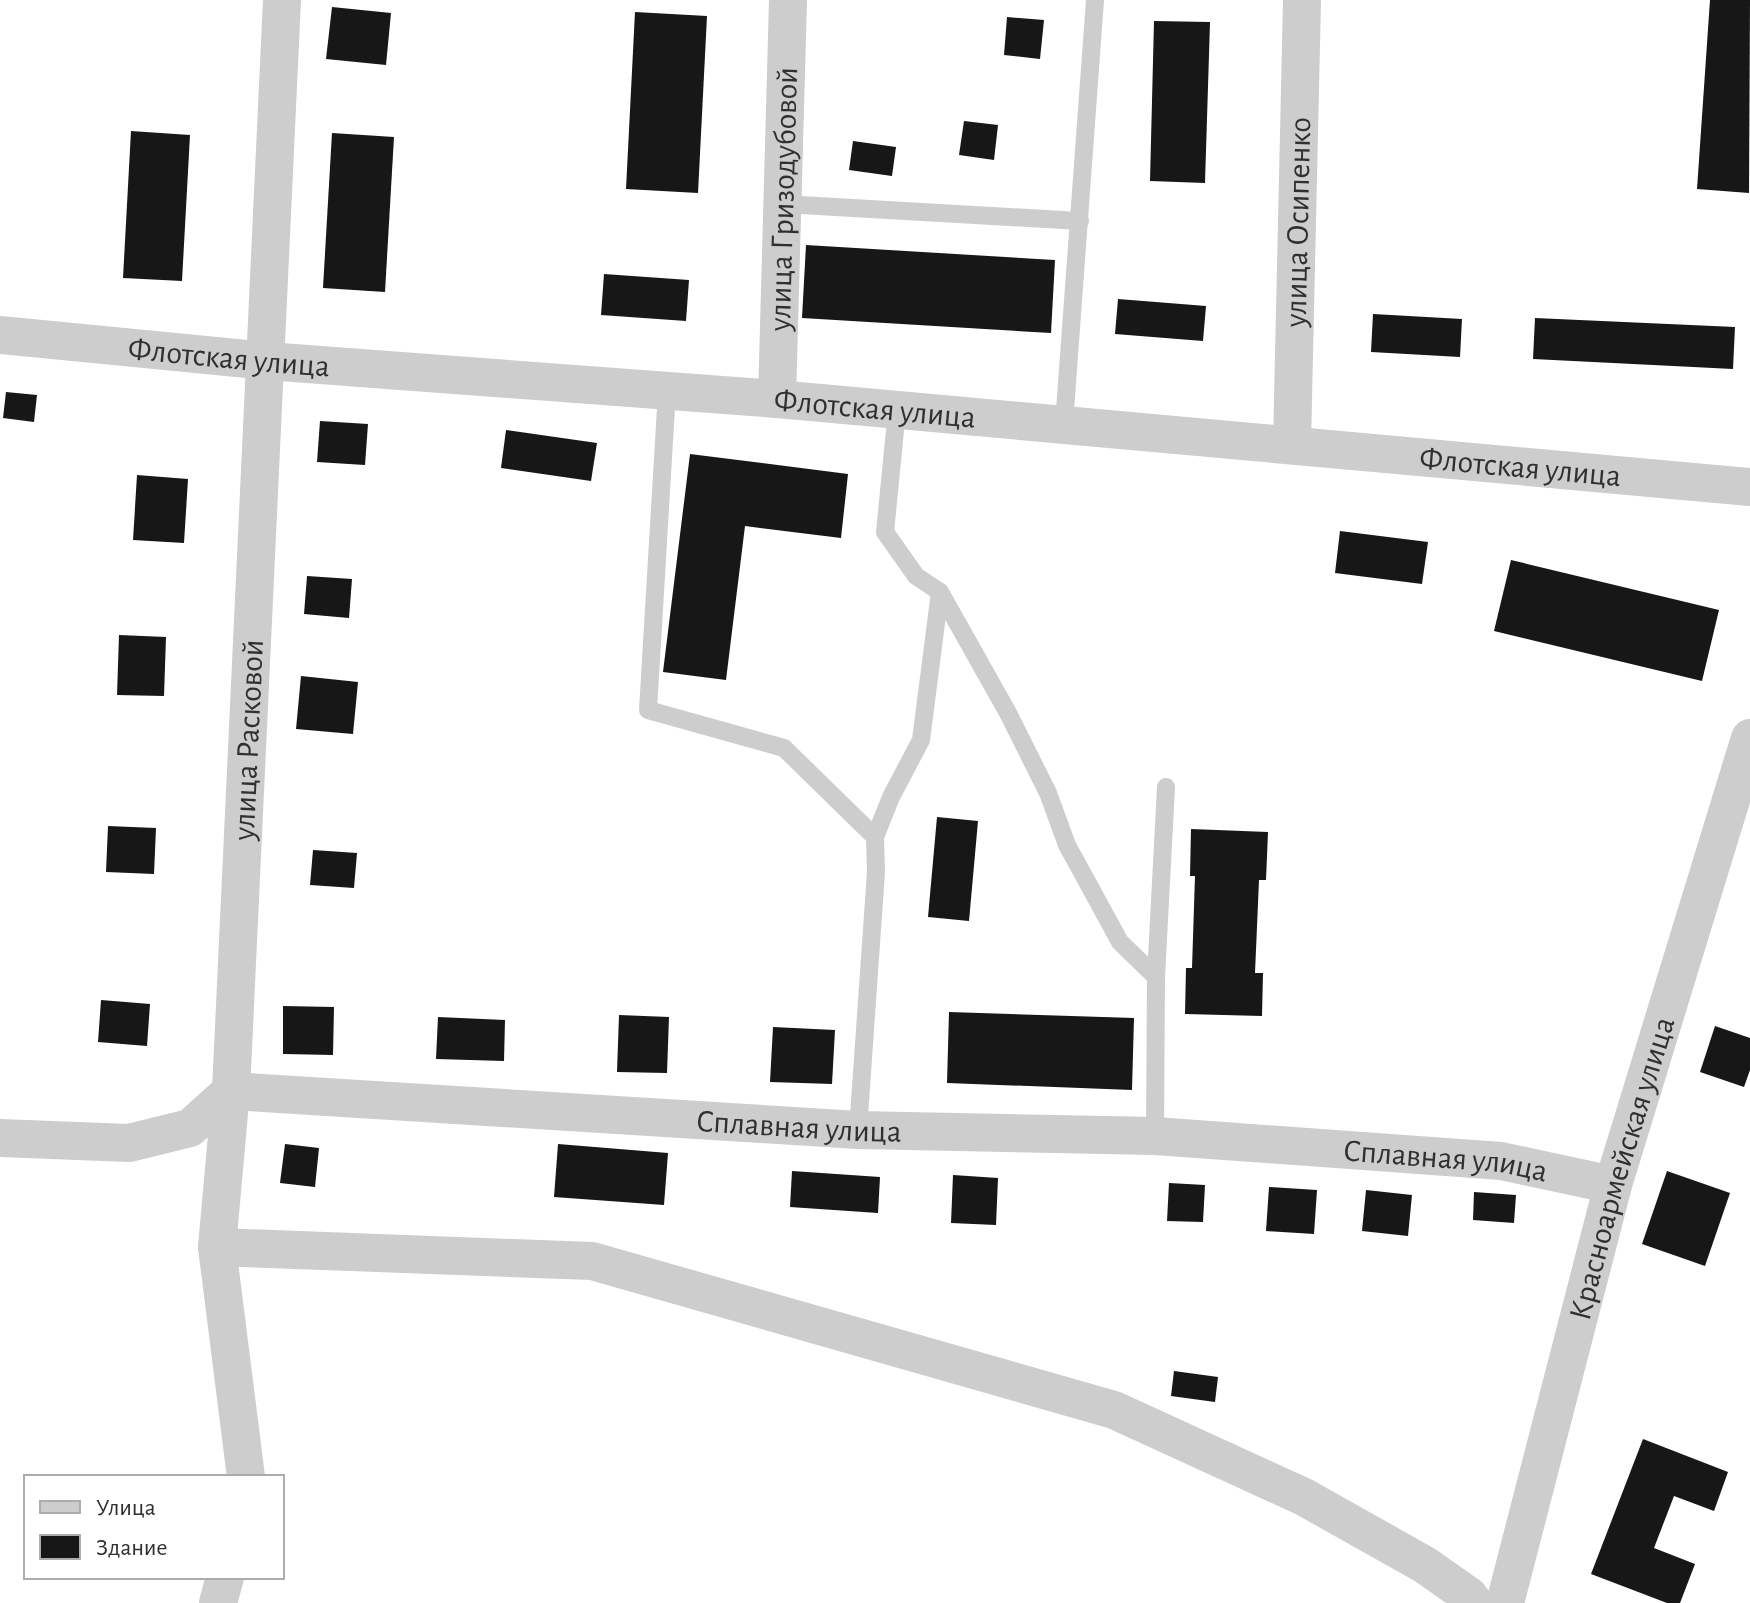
<svg xmlns="http://www.w3.org/2000/svg" width="1750" height="1603" viewBox="0 0 1750 1603" font-family="'Alegreya Sans',sans-serif">
<style>
.building{fill:#171717}
.lines{fill:none;stroke-linecap:round;stroke-linejoin:round}
.lane{stroke:#cdcdcd;stroke-width:18}
.street{stroke:#cdcdcd;stroke-width:38}
.labels{text-anchor:middle;stroke-width:8;stroke-linejoin:round;paint-order:stroke}
.street-label{font-size:32px;fill:#303030;stroke:#fff}
</style>
<rect width="100%" height="100%" fill="#fff"/>
<!-- building -->
<g class="building">
<path d="M1710,0H1750L1749,193L1697,189Z"/>
<path d="M332,7L391,13L386,65L326,59Z"/>
<path d="M635,12L707,16L698,193L626,189Z"/>
<path d="M1007,17L1044,20L1040,59L1004,55Z"/>
<path d="M1154,21L1210,22L1205,183L1150,181Z"/>
<path d="M964,121L998,125L994,160L959,155Z"/>
<path d="M131,131L190,135L182,281L123,278Z"/>
<path d="M332,133L394,137L385,292L323,288Z"/>
<path d="M853,141L896,147L892,176L849,170Z"/>
<path d="M806,245L1055,260L1051,333L802,318Z"/>
<path d="M604,274L689,280L686,321L601,315Z"/>
<path d="M1118,299L1206,306L1203,341L1115,334Z"/>
<path d="M1373,314L1462,319L1460,357L1371,352Z"/>
<path d="M1535,318L1735,327L1733,369L1533,359Z"/>
<path d="M6,392L37,395L34,422L3,418Z"/>
<path d="M320,421L368,424L365,465L317,462Z"/>
<path d="M506,430L597,443L591,481L501,468Z"/>
<path d="M690,454L848,474L841,538L745,526L726,680L663,672Z"/>
<path d="M137,475L188,479L184,543L133,540Z"/>
<path d="M1340,531L1428,542L1422,584L1335,573Z"/>
<path d="M1511,560L1719,610L1702,681L1494,631Z"/>
<path d="M307,576L352,579L349,618L304,614Z"/>
<path d="M119,635L166,637L164,696L117,695Z"/>
<path d="M301,676L358,682L353,734L296,729Z"/>
<path d="M937,817L978,821L969,921L928,917Z"/>
<path d="M108,826L156,828L154,874L106,872Z"/>
<path d="M1191,829L1268,832L1266,880H1259L1255,973H1263L1262,1016L1185,1014L1186,968H1192L1195,876H1190Z"/>
<path d="M313,850L357,853L354,888L310,885Z"/>
<path d="M101,1000L150,1004L147,1046L98,1042Z"/>
<path d="M283,1006L334,1007L333,1055L283,1054Z"/>
<path d="M949,1012L1134,1018L1132,1090L947,1083Z"/>
<path d="M619,1015L669,1017L667,1073L617,1072Z"/>
<path d="M438,1017L505,1020L504,1061L436,1059Z"/>
<path d="M1715,1026L1750,1038V1070L1744,1087L1700,1072Z"/>
<path d="M773,1027L835,1030L832,1084L770,1082Z"/>
<path d="M285,1144L319,1148L315,1187L280,1183Z"/>
<path d="M558,1144L668,1153L664,1205L554,1197Z"/>
<path d="M792,1171L880,1177L878,1213L790,1207Z"/>
<path d="M1667,1171L1730,1193L1705,1266L1642,1244Z"/>
<path d="M953,1175L998,1178L996,1225L951,1223Z"/>
<path d="M1169,1183L1205,1185L1203,1222L1167,1221Z"/>
<path d="M1269,1187L1317,1190L1314,1234L1266,1231Z"/>
<path d="M1366,1190L1412,1195L1408,1236L1362,1231Z"/>
<path d="M1474,1192L1516,1195L1514,1223L1473,1220Z"/>
<path d="M1174,1371L1218,1377L1215,1402L1171,1396Z"/>
<path d="M1643,1439L1728,1472L1714,1511L1674,1496L1654,1548L1695,1564L1680,1603H1667L1591,1574Z"/>
</g>
<g class="lines">
<!-- lane -->
<g class="lane">
<path d="M783,204L1080,221"/>
<path d="M667,391L648,710L784,748L875,837L876,872L858,1130"/>
<path d="M897,410L885,532L916,576L940,592L1008,713L1048,793L1067,845L1120,942L1156,977"/>
<path d="M1064,424L1095,0"/>
<path d="M875,837L891,797L921,740L940,592"/>
<path d="M1155,1136L1156,977L1166,787"/>
</g>
<!-- street -->
<g class="street">
<path id="s1" d="M0,335L267,361L777,399L1750,487"/>
<path id="s2" d="M777,399L788,0"/>
<path id="s3" d="M1292,444L1302,0"/>
<path id="s4" d="M0,1138L129,1143L190,1128L231,1091L858,1130L1155,1136L1501,1161L1613,1185"/>
<path d="M217,1247L592,1261L1114,1410L1304,1497L1425,1565L1469,1596L1474,1603"/>
<path id="s5" d="M246,1477L217,1247L231,1091L282,0"/>
<path d="M218,1603L225,1577"/>
<path id="s6" d="M1505,1603L1613,1185L1750,738"/>
</g>
</g>
<g class="labels">
<!-- street labels -->
<g class="street-label">
<text dy="11" stroke="none"><textPath href="#s2" startOffset="200">улица Гризодубовой</textPath></text>
<text dy="11" stroke="none"><textPath href="#s3" startOffset="222">улица Осипенко</textPath></text>
<text dy="11" stroke="none"><textPath href="#s1" startOffset="230">Флотская улица</textPath></text>
<text dy="11" stroke="none"><textPath href="#s1" startOffset="878">Флотская улица</textPath></text>
<text dy="11" stroke="none"><textPath href="#s1" startOffset="1526">Флотская улица</textPath></text>
<text dy="11" stroke="none"><textPath href="#s5" startOffset="740">улица Расковой</textPath></text>
<text dy="11" stroke="none"><textPath href="#s4" startOffset="816">Сплавная улица</textPath></text>
<text dy="11" stroke="none"><textPath href="#s4" startOffset="1464">Сплавная улица</textPath></text>
<text dy="11" stroke="none"><textPath href="#s6" startOffset="450">Красноармейская улица</textPath></text>
</g>
</g>
<!-- legend -->
<rect x="24" y="1475" width="260" height="104" fill="#ffffff" stroke="#acacac" stroke-width="2"/>
<rect x="40" y="1501" width="40" height="12" fill="#cdcdcd" stroke="#acacac" stroke-width="2"/>
<text x="96" y="1515" font-size="24" fill="#303030">Улица</text>
<rect x="40" y="1535" width="40" height="24" fill="#171717" stroke="#acacac" stroke-width="2"/>
<text x="96" y="1555" font-size="24" fill="#303030">Здание</text>
</svg>
